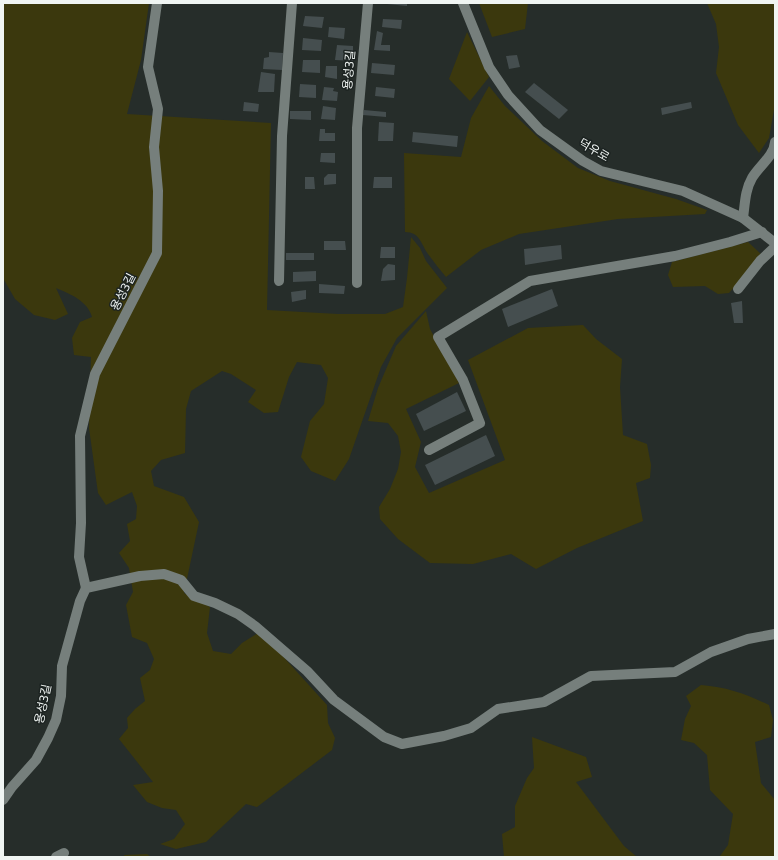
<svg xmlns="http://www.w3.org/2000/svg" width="778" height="860" viewBox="0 0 778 860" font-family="'Noto Sans','Noto Sans KR',sans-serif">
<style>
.green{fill:#3b380d}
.building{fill:#454e4f}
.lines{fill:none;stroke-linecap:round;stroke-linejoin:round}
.minor{stroke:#767f7c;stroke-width:10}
.labels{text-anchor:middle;stroke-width:3;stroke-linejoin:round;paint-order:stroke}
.street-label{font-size:12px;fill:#f0f5f3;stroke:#1c2321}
</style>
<rect width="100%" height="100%" fill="#262d2a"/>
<!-- green -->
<g class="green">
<path d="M3,3H149L141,60L127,114L271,123L267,310L338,314H385L403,307L407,278L411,237L420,248L426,261L447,288L397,338L381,367L349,459L335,481L311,471L301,457L310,421L324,404L328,378L321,365L297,362L289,377L278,412L264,413L248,402L256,390L231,374L222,371L191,391L186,409L185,453L161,460L151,471L154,486L184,497L199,522L184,593L210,607L207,633L213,651L231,654L242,643L258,633L278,651L327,705L328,723L335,738L332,750L257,807L246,804L206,842L176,849L160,844L174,839L185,824L176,810L162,808L147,802L133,785L153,782L119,739L128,728L127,718L135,709L145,701L140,678L150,670L154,659L147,643L132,637L126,605L133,592L129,568L119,553L130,541L127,524L136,519L137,506L132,492L106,505L98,493L89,428L91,357L74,355L72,338L80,322L92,317C88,301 70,294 56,288L68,314L55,320L34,315L15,299L3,278Z"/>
<path d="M479,3H528L525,29L492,37Z"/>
<path d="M707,3H775V104L769,138L759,153L738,125L716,73L719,47L716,24Z"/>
<path d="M467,32L489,77L470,101L449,79Z"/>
<path d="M489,86L505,106L542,141L578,168L610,181L676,199L707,210L705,214L618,219L519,234L481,250L446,277C440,270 434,262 428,254C421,244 420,232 405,232L404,153L461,157L471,118Z"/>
<path d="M748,242L762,255L729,293L718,294L705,286L673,287L668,275L672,262Z"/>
<path d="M426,311L430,329L459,383L406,409L421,442L415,467L429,493L505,460L468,360L528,328L583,325L596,339L622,359L620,387L623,435L647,444L651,465L650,478L636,483L643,521L577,548L536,569L511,554L473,564L430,563L398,539L380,519L379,507L390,489L398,469L401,452L398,436L388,423L368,421L378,388L396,346Z"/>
<path d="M701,685C727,687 746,694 769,705L773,720L771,737L755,742L761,783L775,800V857H720V856L728,845L733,814L710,790L707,755L694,743L681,740L685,719L691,706L686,696Z"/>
<path d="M532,737L586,757L592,777L576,782L624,846L637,857H504L502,834L515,827V806L527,778L534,768Z"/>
<path d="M147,854L151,857H125L124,855Z"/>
</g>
<!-- building -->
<g class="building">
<path d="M387,3H407V6L387,4Z"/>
<path d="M305,16L324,17L322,28L303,26Z"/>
<path d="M383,19L402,20L401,29L382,27Z"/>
<path d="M329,27L345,28L344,39L328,37Z"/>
<path d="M377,31L383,33L381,45H390V51L374,50Z"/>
<path d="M303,38L322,40L321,51L302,50Z"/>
<path d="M337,45L353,46V61L335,60Z"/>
<path d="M269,52L283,53L282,70L263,69L264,58L269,57Z"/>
<path d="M517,55L520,67L509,69L506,56Z"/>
<path d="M303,60H320V73L302,72Z"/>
<path d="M372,63L395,65L394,75L371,73Z"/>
<path d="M326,66H337V79L325,77Z"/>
<path d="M261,72L275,74L274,92H258Z"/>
<path d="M534,83L568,110L559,119L525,92Z"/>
<path d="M300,84L316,85V98L299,97Z"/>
<path d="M324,87L334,88L333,91L338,92L337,101L322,100Z"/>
<path d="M376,87L395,89L394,98L375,96Z"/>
<path d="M244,102L259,104L258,112L243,111Z"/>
<path d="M691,102L692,108L662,115L661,108Z"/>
<path d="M323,106L336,108L335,120L321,119Z"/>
<path d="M364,110L386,112V117L363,115Z"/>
<path d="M290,111H311V120L290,119Z"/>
<path d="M379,122L394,123L393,141H378Z"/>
<path d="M320,129H325V133H335V141H319Z"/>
<path d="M413,132L458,136L457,147L412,142Z"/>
<path d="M321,153H335V163L320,162Z"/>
<path d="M328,174H336V184L324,185V178Z"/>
<path d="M305,177H314L315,189H305Z"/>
<path d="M374,177H392V188H373Z"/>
<path d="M324,241H345L346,250H324Z"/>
<path d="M561,245L562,259L525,265L524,249Z"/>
<path d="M381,247H395V258H380Z"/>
<rect x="286" y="253" width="28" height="7"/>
<path d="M388,264L395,265V280L381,281L383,269Z"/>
<path d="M316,271V281L293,282V272Z"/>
<path d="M319,284L345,286L344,294L319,293Z"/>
<path d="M552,289L558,306L508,327L502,309Z"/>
<path d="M306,290V299L292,302L291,292Z"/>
<path d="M742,301L743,323H734L731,303Z"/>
<path d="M457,392L466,411L424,431L416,414Z"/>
<path d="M486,435L495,456L435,485L425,465Z"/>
</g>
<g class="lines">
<!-- minor -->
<g class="minor">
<path d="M463,3L489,67L508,95L540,130L583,161L601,171L683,191L743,218L775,243"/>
<path d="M743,218C745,204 745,190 752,178C759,166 774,156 775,142"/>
<path d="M279,281L282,136L292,3"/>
<path d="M357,283V128L368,3"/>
<path d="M738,289L760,261L775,247"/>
<path d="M429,450L480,423L463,380L438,337L530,281L675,256L730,242L762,232"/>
<path d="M86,588L79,557L81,523L80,436L95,374L157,253L158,191L154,147L158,109L148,67L157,3"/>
<path d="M3,800L12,787L36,760L48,738L56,720L61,696L62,666L80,601L86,588L140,576L164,574L181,580L194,596L215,603L238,614L255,626L307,671L334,700L384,737L402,744L444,736L471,728L498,709L544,702L591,676L675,672L711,652L748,639L775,634"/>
<path d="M56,857L64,853"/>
</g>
</g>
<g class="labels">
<!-- street labels -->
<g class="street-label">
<text transform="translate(349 70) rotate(-85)" y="4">용성3길</text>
<text transform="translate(594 150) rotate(30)" y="4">덕우로</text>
<text transform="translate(123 292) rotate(-63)" y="4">용성3길</text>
<text transform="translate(43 704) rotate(-78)" y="4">용성3길</text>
</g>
</g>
<!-- border -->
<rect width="778" height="860" fill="none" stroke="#f0f5f3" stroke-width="8"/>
</svg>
